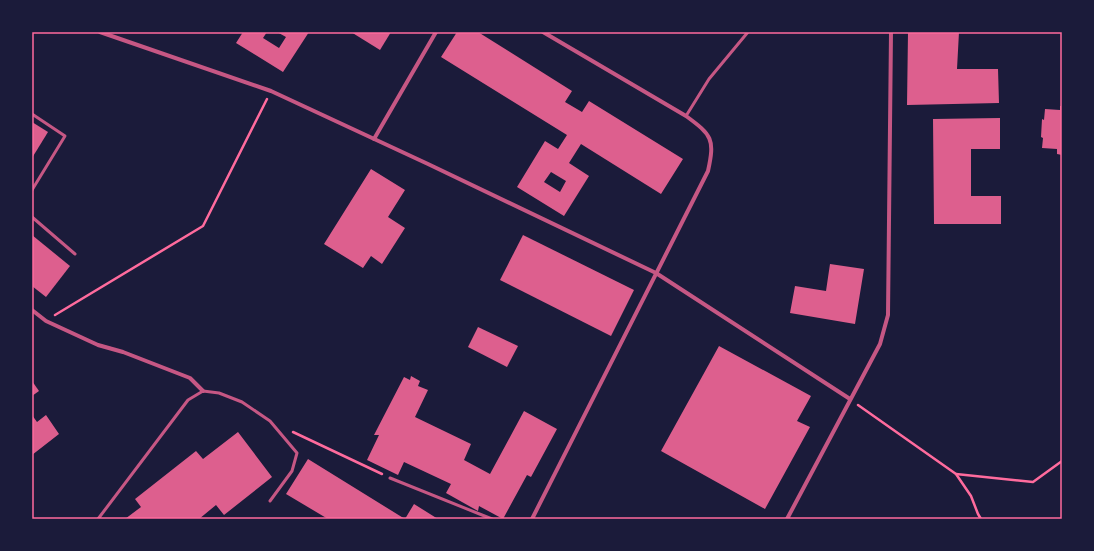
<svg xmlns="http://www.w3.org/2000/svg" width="1094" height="551" viewBox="0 0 1094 551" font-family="Spectral,serif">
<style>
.building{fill:#dd5f8e;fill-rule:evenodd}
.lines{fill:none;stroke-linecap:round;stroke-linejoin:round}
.path{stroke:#ff6b9d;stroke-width:2.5}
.service{stroke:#c65784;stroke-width:3}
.minor{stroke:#c65784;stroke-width:4}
.neatline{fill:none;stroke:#ff6b9d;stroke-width:1.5}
</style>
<rect width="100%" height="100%" fill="#1b1b3a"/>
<!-- building -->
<g class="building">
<path d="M243,32H267L263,38L279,48L286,37L277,32H309L283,72L236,43Z"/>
<path d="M351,32H391L380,50Z"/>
<path d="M457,32H478L572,91L565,102L582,112L589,101L683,159L661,194L581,144L569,163L589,176L564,216L517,187L545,141L558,149L567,135L441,57ZM551,172L566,181L560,192L544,182Z"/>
<path d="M908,32H959L957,69H998L999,103L907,105Z"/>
<path d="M1060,106H1062V155L1057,154V149L1042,148L1043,138L1041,137L1042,119L1044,120L1045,109L1060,110Z"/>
<path d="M1000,118V149H971V196H1001V224H934L933,119Z"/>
<path d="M32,122L48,132L32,158Z"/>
<path d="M371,169L405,190L388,217L405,228L382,264L371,256L363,268L324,244Z"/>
<path d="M32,235L70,266L46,297L32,286Z"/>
<path d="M523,235L634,290L611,336L500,280Z"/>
<path d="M830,264L864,269L855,324L790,313L795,286L826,291Z"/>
<path d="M478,327L518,346L507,367L468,347Z"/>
<path d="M719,346L811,396L797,421L810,427L765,509L661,451Z"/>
<path d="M411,376L420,381L418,386L428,390L415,417L471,444L464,460L490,474L524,411L557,429L531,477L527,475L503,519L479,506L478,511L446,493L451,484L404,462L398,475L367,460L379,435H374L404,377L410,380Z"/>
<path d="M32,381L39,391L32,396Z"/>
<path d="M32,415L37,422L46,415L59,434L32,455Z"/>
<path d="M238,432L272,477L224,515L216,505L199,519H125L141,507L135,499L196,451L203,459Z"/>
<path d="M308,459L405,519L414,504L438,519H328L286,494Z"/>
</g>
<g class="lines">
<!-- path -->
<g class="path">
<path d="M55,315L203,226L267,99"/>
<path d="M858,405L956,474L971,496L978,514L981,519"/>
<path d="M293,432L382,474"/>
<path d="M956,474L1033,482L1062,461"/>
</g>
<!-- service -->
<g class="service">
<path d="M32,114L65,136L32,190"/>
<path d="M686,116L709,79L748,32"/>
<path d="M32,217L75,254"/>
<path d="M390,478L492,519"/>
<path d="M98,519L188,400L203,391L219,393L242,402L270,421L297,453L292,471L270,501"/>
</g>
<!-- minor -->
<g class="minor">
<path d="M100,32L271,91L428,164L656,273L850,399"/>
<path d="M374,139L436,32"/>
<path d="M32,310L46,321L98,345L123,352L190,378L203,391"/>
<path d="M532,519L708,171C715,139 712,135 686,116L543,32"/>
<path d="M787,519L880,344L888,315L891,32"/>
</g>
</g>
<!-- border -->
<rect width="1094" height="551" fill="none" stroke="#1b1b3a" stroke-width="66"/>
<rect x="33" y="33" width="1028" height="485" class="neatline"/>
</svg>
